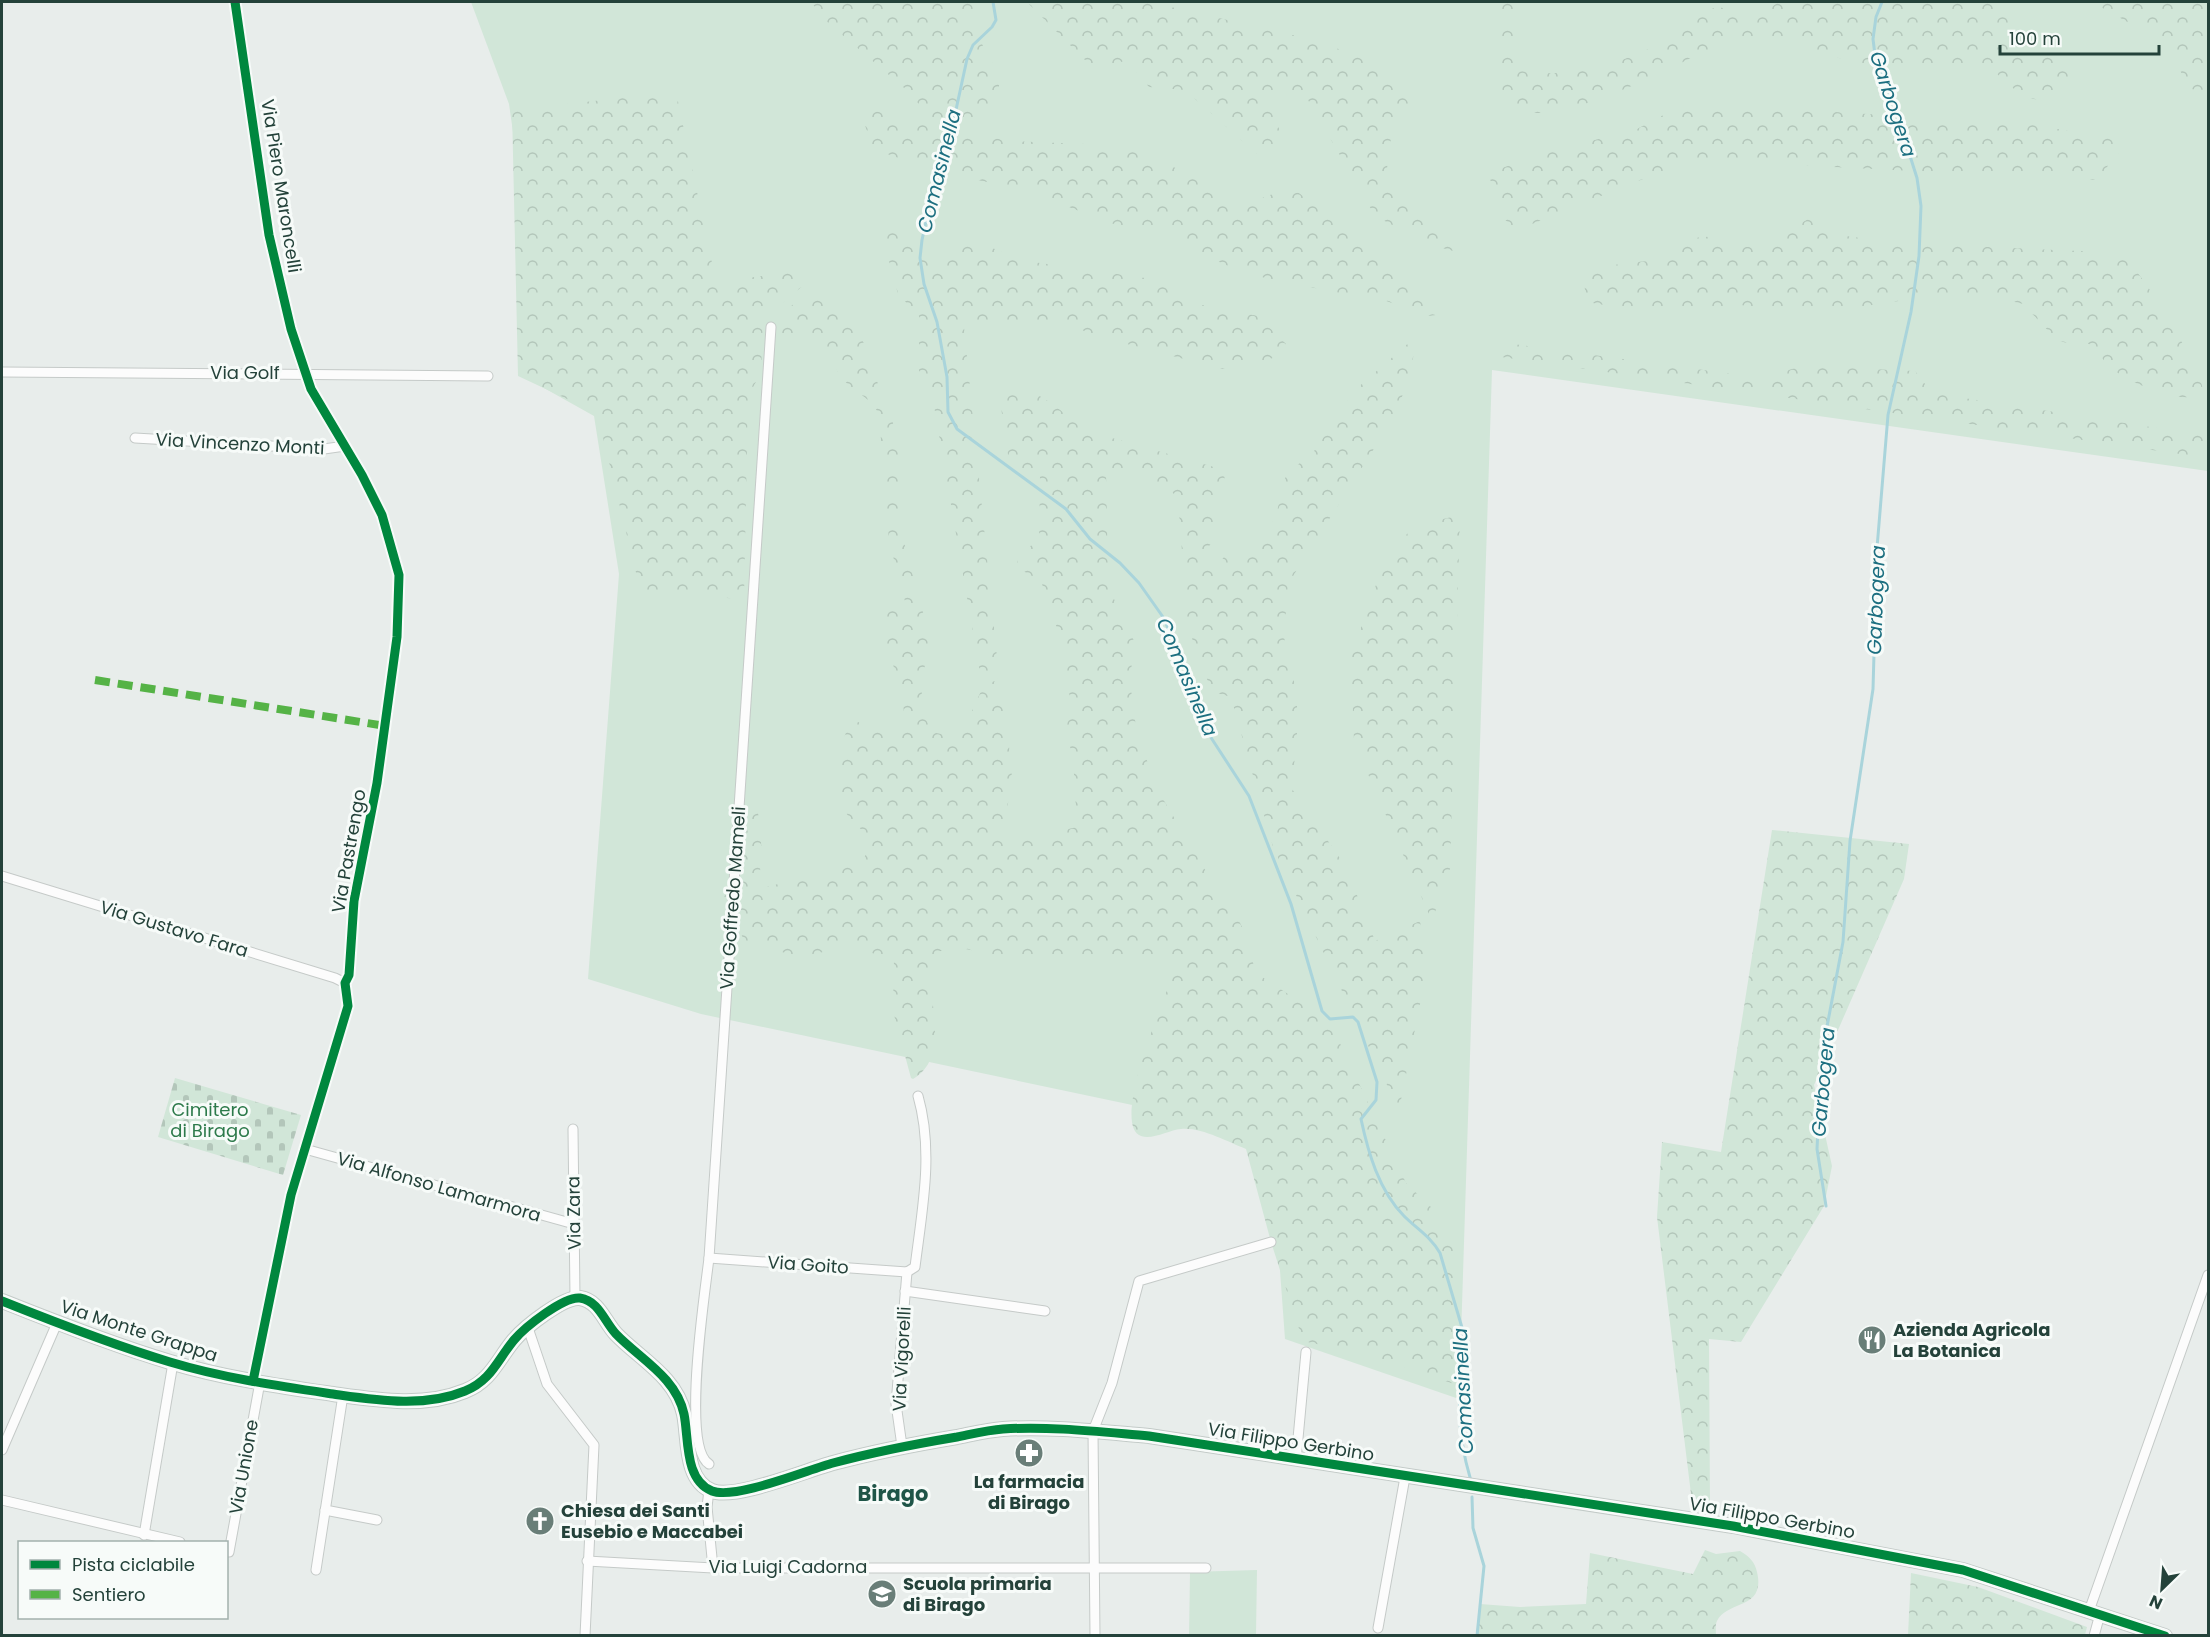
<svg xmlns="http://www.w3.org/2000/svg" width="2210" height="1637" viewBox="0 0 2210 1637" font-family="Poppins,sans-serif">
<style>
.green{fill:#d1e6d8}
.forest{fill:url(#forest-crowns)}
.cemetery{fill:url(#cemetery-stones)}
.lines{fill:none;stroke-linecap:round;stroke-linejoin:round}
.stream{stroke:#a9d4db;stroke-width:3}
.street-casing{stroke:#c5cac8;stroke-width:11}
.secondary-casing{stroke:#c3cbc8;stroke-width:16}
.street{stroke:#fcfcfc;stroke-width:9}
.secondary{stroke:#fcfcfc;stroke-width:14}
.quiet{stroke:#55b346;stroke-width:8;stroke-dasharray:15 8;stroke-linecap:butt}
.cycleway-casing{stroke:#f7fbf9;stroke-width:13}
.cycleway{stroke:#00873e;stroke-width:9}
.labels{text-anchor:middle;stroke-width:6;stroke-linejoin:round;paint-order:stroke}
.street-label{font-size:18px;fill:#24423a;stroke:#f7fbf9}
.park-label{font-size:18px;fill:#2d7a4b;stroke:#f7fbf9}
.poi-label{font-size:18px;font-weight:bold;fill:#24423a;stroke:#f7fbf9;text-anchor:start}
.water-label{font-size:20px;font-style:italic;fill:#1c6f80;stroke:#f7fbf9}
.quarter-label{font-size:21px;font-weight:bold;fill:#1f5548;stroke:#f7fbf9}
</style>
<defs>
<pattern id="forest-crowns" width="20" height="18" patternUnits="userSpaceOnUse" patternTransform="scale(1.5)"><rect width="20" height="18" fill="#d1e6d8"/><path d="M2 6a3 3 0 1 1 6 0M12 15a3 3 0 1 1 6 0" fill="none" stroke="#b3c6ba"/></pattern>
<pattern id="cemetery-stones" width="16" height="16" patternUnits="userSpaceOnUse" patternTransform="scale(1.5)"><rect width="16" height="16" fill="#d1e6d8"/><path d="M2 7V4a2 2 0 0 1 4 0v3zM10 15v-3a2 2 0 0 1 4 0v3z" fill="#b3c6ba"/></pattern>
</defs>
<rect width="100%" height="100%" fill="#e8edeb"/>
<!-- green -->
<g class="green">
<path d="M471,2H2208V471L1492,370L1459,1399L1285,1339L1270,1134L701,1014L588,979L619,574L594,416L519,374L514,139L509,104Z"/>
<path d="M1257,1570L1256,1635L1189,1636L1190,1572Z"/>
</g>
<!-- forest -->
<g class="forest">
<path d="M811,2H973L972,28L990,57L999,82V108L965,124L928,116L910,93L826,21Z"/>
<path d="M1027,2H1149L1314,40L1374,62L1415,110L1396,121L1388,150L1387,172C1408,201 1429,229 1457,252L1431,245L1375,216L1304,93L1266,99L1280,131L1266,162L1185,90L1149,87L1126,60L1097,72Z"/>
<path d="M1498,2H1517L1515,63L1498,64Z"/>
<path d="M1778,2H2006L2013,13V49L2032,55L2064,59C2088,82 2059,105 2034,99C2013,94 2003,75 1984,65C1947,66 1906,72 1870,66C1821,58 1780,25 1729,41C1692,52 1501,171 1501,77L1506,71C1523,70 1540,74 1556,73C1592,71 1627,61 1658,44C1674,34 1690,16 1707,10C1732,1 1756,23 1778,2Z"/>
<path d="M2092,2H2208V90L2188,89L2170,46Z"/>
<path d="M676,92L716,282L794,272L811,279L763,319L761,373L748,396L744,599L641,593L597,413L518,376L512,110Z"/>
<path d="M1753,107L2031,124L2128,142L2096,180L1690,160L1517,230L1503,218L1488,173L1541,154L1637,129L1669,112Z"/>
<path d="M875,111L1008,141L1085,144L1136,149L1168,164L1244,205L1283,190L1299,193L1439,306L1436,315L1428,316L1378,298L1344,294L1252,275L1223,264L1171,234L1109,223L1029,191L927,169L874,149L864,123Z"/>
<path d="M1814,216L1839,235L1897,243L2080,251C2096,252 2116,252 2129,263C2145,277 2204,373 2203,391C2188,410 2126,381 2111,368C2103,361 2098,350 2089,344H2070L2057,340L2023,304L1978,293H1952L1865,306L1770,308L1730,304L1713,313L1701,303L1698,313C1675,305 1671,310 1650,311C1630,312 1607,305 1587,302L1582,271L1625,263L1673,259L1685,240C1712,234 1722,236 1747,247L1775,237Z"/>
<path d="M884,217L930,262L951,254L975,240L1019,260L1145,278L1202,305L1258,316L1286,344L1273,358L1222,369L1089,334L1064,319L1035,326L1005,320L964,327L999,678L981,679L933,400L919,373V316L898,294L887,254Z"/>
<path d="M812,295L832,299L853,321L868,352L882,397L892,419L898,445V520L928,631C930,663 908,709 936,733C969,741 972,702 986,683L996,681L1004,693L1012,778L1005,822L1009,843L1077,827L1073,757L1066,733L1070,700L1068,684L1061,640L1041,581L1016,567L1020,552L1039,541L1040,476H1014L1009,462L1000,400L1026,388L1053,404L1091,436H1105L1221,469C1232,486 1217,499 1214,516C1212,524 1217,532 1216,540L1203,551L1202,559L1208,567L1217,566L1227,553L1233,551L1241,564L1275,519L1286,475L1315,450L1355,390L1420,333L1398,411L1288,584L1284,637L1297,695V733L1292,789L1346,867L1375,941L1420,921L1427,969L1399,1110L1273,847L1231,697L1217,693C1202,680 1191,636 1187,617L1178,499C1170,484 1121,465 1106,472L1108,573L1114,599L1134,641L1130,682L1137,735L1160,794L1229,910L1235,913L1243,929L1256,973L1334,1024L1337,1037L1406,1183L1434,1210L1455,1252L1452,1341L1460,1386L1372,1356L1303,1341L1271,1242L1246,1149C1228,1142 1201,1127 1181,1129C1169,1130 1153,1140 1141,1136C1110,1125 1164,1000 1172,977L1170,966L1162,957L1010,958L956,947L937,952C918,990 957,1052 913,1079L911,1078L893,1011L894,959L850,947L802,956L746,945L723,893L733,834L757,802L762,853L758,889L843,868L864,860L869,838L843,810L838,786L850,775L848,768L841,765C842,751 841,727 858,722L883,732L898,733C915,718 891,661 886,643C882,632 883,618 882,606L906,605L889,541L879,415C872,397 854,393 843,379C828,362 828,323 796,333L784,348C778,321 784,303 812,295Z"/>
<path d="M1506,343L1762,378L1802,366L1915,371L1932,393L2208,436V458L1487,355Z"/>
<path d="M1460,515L1450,869L1432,921L1354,742L1351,656L1385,559L1414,526Z"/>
<path d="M1772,830L1909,844L1904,879L1814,1085L1832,1166L1824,1206L1741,1342L1709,1339L1710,1508L1692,1502L1657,1217L1662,1142L1721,1152Z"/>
<path d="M1705,1550L1716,1554L1740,1551C1749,1556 1755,1562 1757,1572C1766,1610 1727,1600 1717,1621C1715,1625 1716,1631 1716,1635H1476L1480,1604L1520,1607L1586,1604L1590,1553L1693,1574Z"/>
<path d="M1911,1573L1978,1587L2087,1627L2085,1635H1908Z"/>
</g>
<!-- cemetery -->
<path class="cemetery" d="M175,1078L301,1115L283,1175L158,1137Z"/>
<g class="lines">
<!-- stream -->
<g class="stream">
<path d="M993,2L996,20L992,27L973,45L967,59L954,119L942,147L922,240L920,258L924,284L937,322L947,377L948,412L957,429L1066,509L1090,539L1120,563L1139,583L1163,617L1192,682L1208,733L1249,796L1291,904L1322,1011L1330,1019L1353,1017L1358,1022L1377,1082L1376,1100L1361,1119C1368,1152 1379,1191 1404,1216C1417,1229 1431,1237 1440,1253L1463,1331C1466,1352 1461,1374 1460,1397C1458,1425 1463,1454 1471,1481"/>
<path d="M1826,1206L1817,1149L1822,1053L1843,942L1850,841L1873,689L1877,548L1888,415L1911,312L1919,256L1921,206L1917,178L1892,99L1876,63L1873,39L1876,17L1882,2"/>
<path d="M1472,1497L1473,1528L1484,1566L1477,1636"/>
</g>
<!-- street casing -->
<g class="street-casing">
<g id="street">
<path d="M235,2L269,235L291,329L311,389L362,475L382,515L399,575L397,637L377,783L354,901L349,975L345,983L348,1006L291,1195L253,1381"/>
<path d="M2,372L488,376"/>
<path d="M135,438L324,449L345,446"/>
<path d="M2,876L335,978L345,983"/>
<path d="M573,1129L575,1298"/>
<path d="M305,1149L574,1224"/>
<path d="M709,1258L907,1272"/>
<path d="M907,1272L915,1267C922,1210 934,1152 918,1096"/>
<path d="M905,1291L1045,1311"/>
<path d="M528,1328L547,1384L594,1445L585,1636"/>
<path d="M902,1446L896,1404L907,1272"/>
<path d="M2,1450L57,1323"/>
<path d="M1296,1460L1306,1352"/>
<path d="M709,1464C681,1446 705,1293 709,1258L771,327"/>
<path d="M709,1490L707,1507L713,1568"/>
<path d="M2,1500L180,1542"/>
<path d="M325,1510L377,1520"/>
<path d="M144,1535L173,1363"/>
<path d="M226,1552H229L260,1382"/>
<path d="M587,1561L713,1568H1206"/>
<path d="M316,1570L343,1395"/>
<path d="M2089,1611L2208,1275"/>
<path d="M1378,1628L1405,1477"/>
<path d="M1095,1636L1093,1431L1112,1383L1139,1281L1271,1242"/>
<path d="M2094,1636L2100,1614"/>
</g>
</g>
<!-- secondary casing -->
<g class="secondary-casing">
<path id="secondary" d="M2,1301C57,1323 113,1345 170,1362C223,1378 279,1386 333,1394C376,1400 424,1408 465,1391C491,1381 498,1359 514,1340C525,1327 564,1296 580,1298C599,1301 604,1321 616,1334C640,1359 676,1377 684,1414C689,1438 684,1480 712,1491C735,1500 807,1470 833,1463C874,1452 915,1444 957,1437C972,1434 988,1430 1003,1429C1051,1426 1101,1432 1149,1436L1733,1526L1963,1570L2165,1636"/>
</g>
<!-- street -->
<use href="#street" class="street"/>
<!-- secondary -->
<use href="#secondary" class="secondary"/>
<!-- quiet -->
<path class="quiet" d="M95,680L386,726"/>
<!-- cycleway casing -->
<g class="cycleway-casing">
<g id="cycleway">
<path d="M235,2L269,235L291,329L311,389L362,475L382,515L399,575L397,637L377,783L354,901L349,975L345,983L348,1006L291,1195L253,1381"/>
<path d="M2,1301C57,1323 113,1345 170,1362C223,1378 279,1386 333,1394C376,1400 424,1408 465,1391C491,1381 498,1359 514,1340C525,1327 564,1296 580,1298C599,1301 604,1321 616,1334C640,1359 676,1377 684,1414C689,1438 684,1480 712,1491C735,1500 807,1470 833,1463C874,1452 915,1444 957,1437C972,1434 988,1430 1003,1429C1051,1426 1101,1432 1149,1436L1733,1526L1963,1570L2165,1636"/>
</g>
</g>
<!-- cycleway -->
<use href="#cycleway" class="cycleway"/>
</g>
<!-- icons -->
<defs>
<g id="restaurant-disc" transform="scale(1.5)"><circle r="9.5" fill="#697e78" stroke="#f7fbf9"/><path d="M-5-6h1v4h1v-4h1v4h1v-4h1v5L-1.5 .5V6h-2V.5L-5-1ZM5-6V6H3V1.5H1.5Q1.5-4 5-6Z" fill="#fff"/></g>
<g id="pharmacy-disc" transform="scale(1.5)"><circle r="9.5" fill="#697e78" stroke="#f7fbf9"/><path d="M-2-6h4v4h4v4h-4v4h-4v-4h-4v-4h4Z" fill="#fff"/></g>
<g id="church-disc" transform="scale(1.5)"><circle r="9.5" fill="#697e78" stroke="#f7fbf9"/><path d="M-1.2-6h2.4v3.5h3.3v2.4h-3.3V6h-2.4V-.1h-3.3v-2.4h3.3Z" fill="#fff"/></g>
<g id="school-disc" transform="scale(1.5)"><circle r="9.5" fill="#697e78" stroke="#f7fbf9"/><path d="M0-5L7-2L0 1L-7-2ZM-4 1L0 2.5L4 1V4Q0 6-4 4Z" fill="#fff"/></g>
</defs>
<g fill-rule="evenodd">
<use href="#restaurant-disc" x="1872" y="1340"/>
<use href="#pharmacy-disc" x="1029" y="1453"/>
<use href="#church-disc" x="540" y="1521"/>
<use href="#school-disc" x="882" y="1594"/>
</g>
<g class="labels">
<!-- street labels -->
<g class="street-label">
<text transform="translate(281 186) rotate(81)" y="6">Via Piero Maroncelli</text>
<text x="245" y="379">Via Golf</text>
<text transform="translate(240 444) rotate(3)" y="6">Via Vincenzo Monti</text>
<text transform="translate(349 851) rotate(-80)" y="6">Via Pastrengo</text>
<text transform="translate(733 898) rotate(-86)" y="6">Via Goffredo Mameli</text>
<text transform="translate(174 929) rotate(17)" y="6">Via Gustavo Fara</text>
<text transform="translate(439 1187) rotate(16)" y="6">Via Alfonso Lamarmora</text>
<text transform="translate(574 1213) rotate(-91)" y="6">Via Zara</text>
<text transform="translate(808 1265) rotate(4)" y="6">Via Goito</text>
<text transform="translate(139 1331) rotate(18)" y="6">Via Monte Grappa</text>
<text transform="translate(902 1359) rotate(-87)" y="6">Via Vigorelli</text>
<text transform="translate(1291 1442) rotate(9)" y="6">Via Filippo Gerbino</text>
<text transform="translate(244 1467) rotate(-80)" y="6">Via Unione</text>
<text transform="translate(1772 1518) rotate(10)" y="6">Via Filippo Gerbino</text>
<text x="788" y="1573">Via Luigi Cadorna</text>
</g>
<!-- park labels -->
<g class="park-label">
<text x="210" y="1116">Cimitero<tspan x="210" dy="21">di Birago</tspan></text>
</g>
<!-- poi labels -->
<g class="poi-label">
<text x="1893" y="1336">Azienda Agricola<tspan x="1893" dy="21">La Botanica</tspan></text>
<text x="1029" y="1488" text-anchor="middle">La farmacia<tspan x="1029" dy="21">di Birago</tspan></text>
<text x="561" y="1517">Chiesa dei Santi<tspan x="561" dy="21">Eusebio e Maccabei</tspan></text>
<text x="903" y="1590">Scuola primaria<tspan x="903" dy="21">di Birago</tspan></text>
</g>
<!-- water labels -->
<g class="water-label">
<text transform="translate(1893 104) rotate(72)" y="7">Garbogera</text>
<text transform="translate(939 171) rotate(-76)" y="7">Comasinella</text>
<text transform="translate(1876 600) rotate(-88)" y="7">Garbogera</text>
<text transform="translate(1187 677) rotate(67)" y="7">Comasinella</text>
<text transform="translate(1823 1082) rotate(-85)" y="7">Garbogera</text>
<text transform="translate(1463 1391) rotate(-93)" y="7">Comasinella</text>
</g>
<!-- quarter labels -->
<g class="quarter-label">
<text x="893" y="1501">Birago</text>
</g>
</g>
<!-- border -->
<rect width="2210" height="1637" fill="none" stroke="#24423a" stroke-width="6"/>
<!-- legend -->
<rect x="18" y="1541" width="210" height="78" fill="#f7fbf9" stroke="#a3b1ad" stroke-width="1.5"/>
<rect x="30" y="1560" width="30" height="9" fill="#00873e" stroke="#a3b1ad" stroke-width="1.5"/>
<text x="72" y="1571" font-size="18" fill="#24423a">Pista ciclabile</text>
<rect x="30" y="1590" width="30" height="9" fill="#55b346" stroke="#a3b1ad" stroke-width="1.5"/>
<text x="72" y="1601" font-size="18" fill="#24423a">Sentiero</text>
<!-- north arrow -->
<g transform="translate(2162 1589) rotate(205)" stroke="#f7fbf9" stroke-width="4.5" paint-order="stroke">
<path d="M0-4.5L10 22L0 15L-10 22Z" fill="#24423a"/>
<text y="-9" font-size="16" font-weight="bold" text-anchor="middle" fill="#24423a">N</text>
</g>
<!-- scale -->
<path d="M2000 45v9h159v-9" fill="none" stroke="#24423a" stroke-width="3"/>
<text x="2009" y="45" font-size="18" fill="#24423a" stroke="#f7fbf9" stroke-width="4.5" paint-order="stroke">100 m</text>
</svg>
